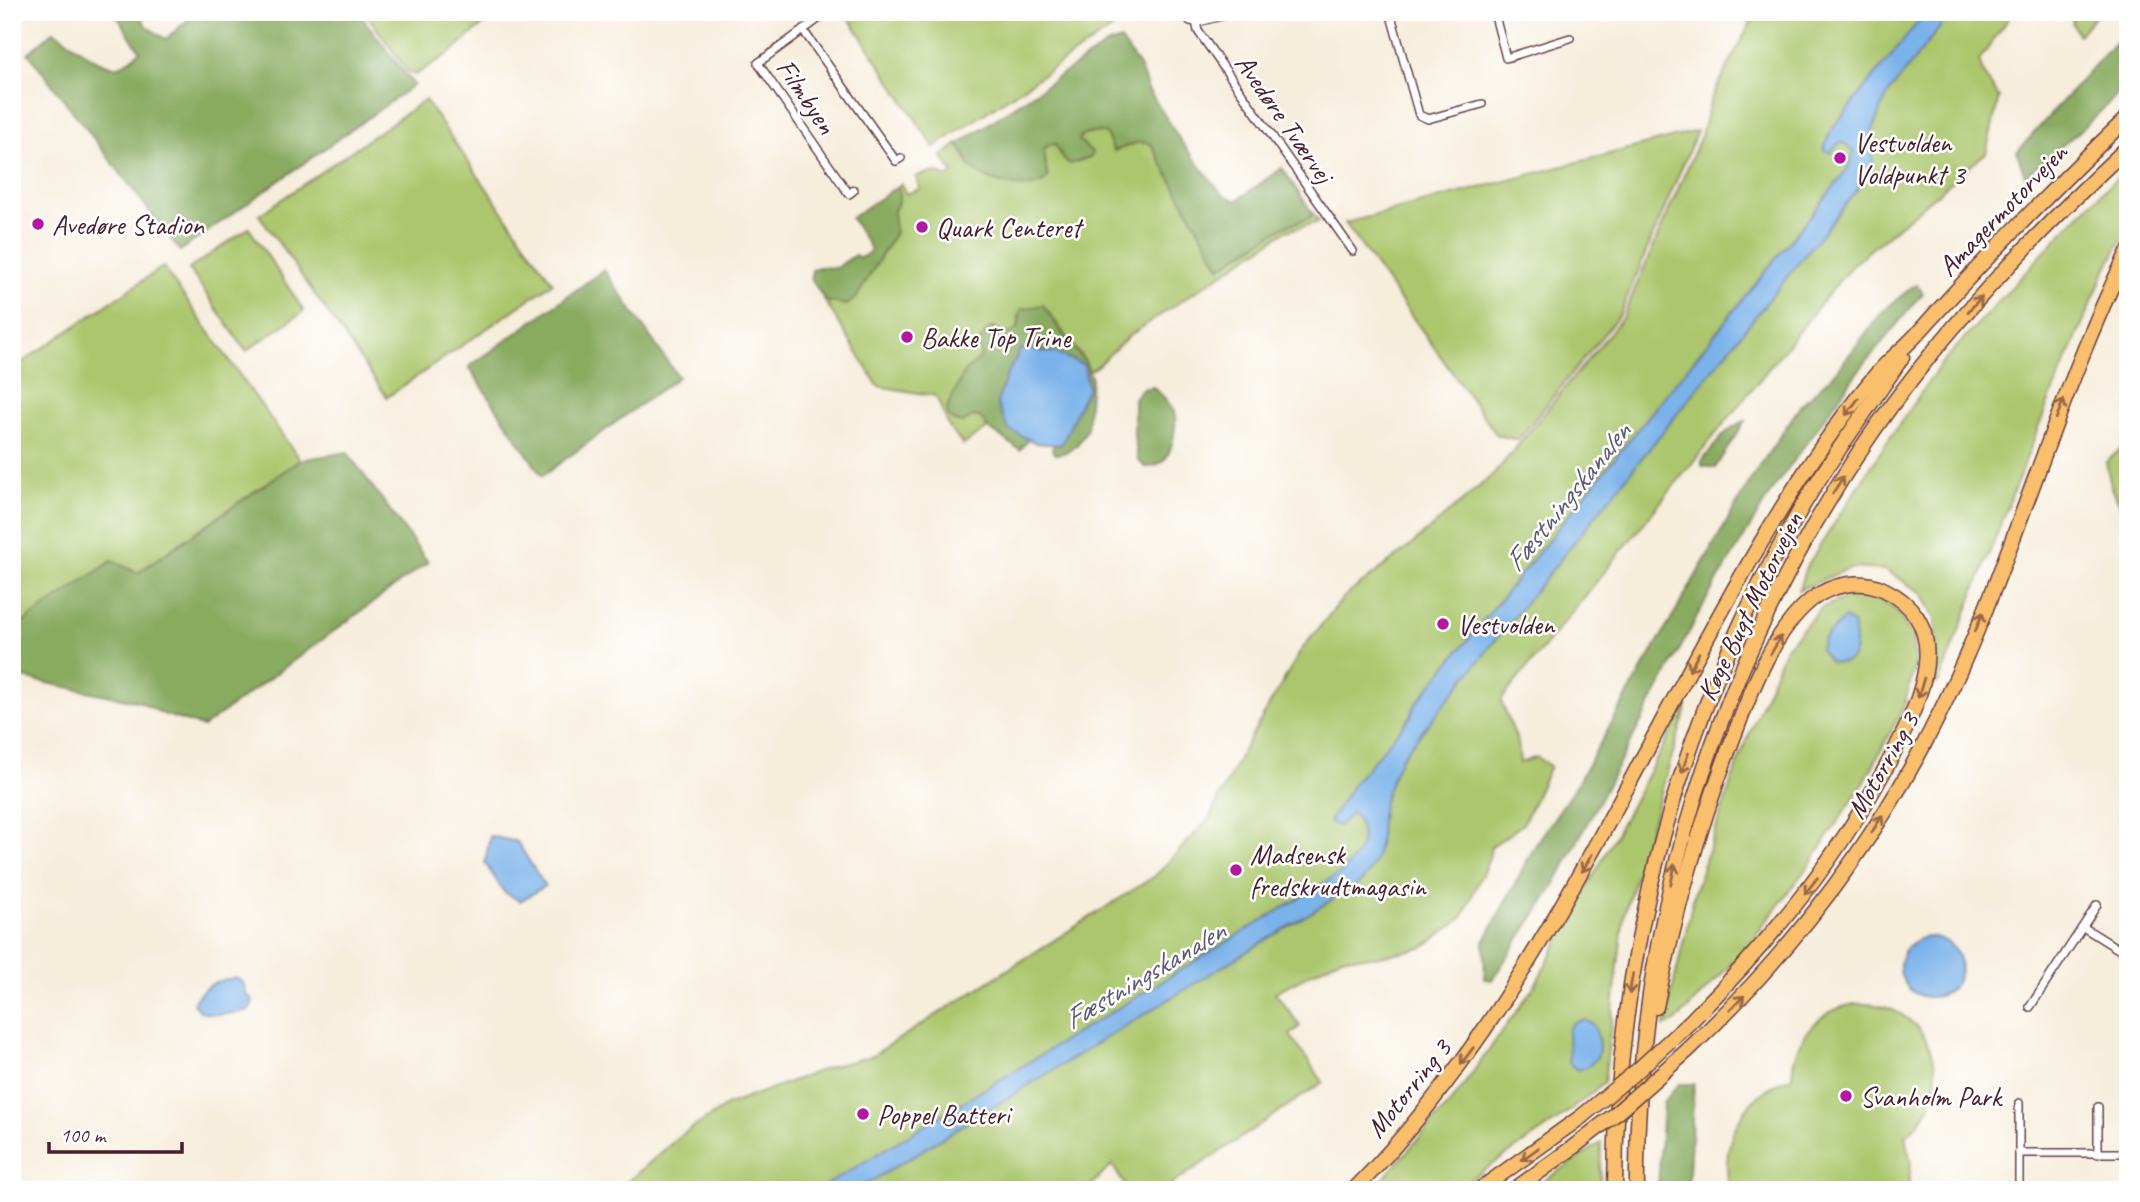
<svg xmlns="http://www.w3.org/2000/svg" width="2140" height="1202" viewBox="0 0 2140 1202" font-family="Caveat,sans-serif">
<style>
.green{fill:#abc66c;stroke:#7a724c;stroke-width:2}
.forest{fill:#88ab60;stroke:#696546;stroke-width:2}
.water{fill:#7ab2ea;stroke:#62688a;stroke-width:2}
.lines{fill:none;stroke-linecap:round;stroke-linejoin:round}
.minor-casing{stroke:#643e45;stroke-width:10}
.tertiary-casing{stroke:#643e45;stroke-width:11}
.motorway-casing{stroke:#643e45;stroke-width:17}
.minor{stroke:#fff;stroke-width:7}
.tertiary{stroke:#fff;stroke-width:9}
.motorway{stroke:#f9bf6d;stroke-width:14}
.motorway-bridge-casing{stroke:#643e45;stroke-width:17;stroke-linecap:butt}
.motorway-bridge{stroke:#f9bf6d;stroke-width:14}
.oneway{stroke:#996749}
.poi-dot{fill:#b5179e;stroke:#fff;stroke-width:2.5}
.labels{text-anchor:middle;stroke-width:5;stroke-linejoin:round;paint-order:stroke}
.street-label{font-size:28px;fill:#4a1f2b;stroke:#fff}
.poi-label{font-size:28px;fill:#4a1f2b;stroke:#fff;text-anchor:start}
.water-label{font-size:30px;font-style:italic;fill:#5d5a77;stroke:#fff}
</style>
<rect width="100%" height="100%" fill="#fff"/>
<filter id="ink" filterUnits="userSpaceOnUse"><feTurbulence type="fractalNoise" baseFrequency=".0143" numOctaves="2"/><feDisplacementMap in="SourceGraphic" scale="14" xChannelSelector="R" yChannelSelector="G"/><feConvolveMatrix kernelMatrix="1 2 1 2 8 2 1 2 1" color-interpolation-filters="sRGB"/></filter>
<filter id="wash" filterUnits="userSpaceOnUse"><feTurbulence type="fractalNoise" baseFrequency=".00686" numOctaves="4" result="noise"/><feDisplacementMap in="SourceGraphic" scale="28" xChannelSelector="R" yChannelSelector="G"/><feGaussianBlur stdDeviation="1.57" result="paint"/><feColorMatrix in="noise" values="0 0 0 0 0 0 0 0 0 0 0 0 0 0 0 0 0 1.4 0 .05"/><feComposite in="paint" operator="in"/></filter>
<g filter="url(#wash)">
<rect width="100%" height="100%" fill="#f6eddb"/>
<!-- green -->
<g class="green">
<path d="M365,12H488L484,24L451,52L415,75L408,72Z"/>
<path d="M845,12H1120L1122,14L1110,23L1113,28L934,147Z"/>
<path d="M1756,12H2013L1979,61L1984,75L1999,97L1986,153L1852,265L1501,700L1518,743L1520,763L1536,757L1550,766L1523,824L1491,847L1489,859L1462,918L1422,948L1375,957H1342L1275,992L1300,1026L1290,1035L1323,1082L1163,1190H1128L1112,1165L1086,1190H618L680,1136L728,1105L832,1066L872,1056L1155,876L1208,820L1246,745L1302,649L1343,598L1409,547L1496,472L1623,317L1701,136L1711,99Z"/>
<path d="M2075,12H2100L2078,35L2072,22Z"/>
<path d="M425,100L553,283L387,397L259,215Z"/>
<path d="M1697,131L1620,314L1518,440L1497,435L1345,223Z"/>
<path d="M1098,132L1106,134L1114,151L1139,142L1152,144L1220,267L1283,227L1309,218L1313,214L1319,222L1286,231L1129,336L1095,368L1088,371L1086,363L1043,305L1019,315L1018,328L1011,334L1004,333L994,327L979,361L965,371L963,423L974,416L980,417L988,428L963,445L950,429L936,396L878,386L825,301L847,305L881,257L895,232L893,213L899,200L898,186L901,184L906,194L920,189L916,177C928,172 935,170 947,177L953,173L942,156L957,145L963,149L970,167L1046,163L1043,151L1048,145L1055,144L1064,160L1092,153L1079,140L1082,135Z"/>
<path d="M2128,167V229L2105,271L2048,403L1939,682L1933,686L1937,663L1935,619L1922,593L1885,570L1850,568L1799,590L1805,569L1883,448L1941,364L2069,225Z"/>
<path d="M249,228L304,311L246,351L189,269Z"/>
<path d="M163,267L300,460L137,573L12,630V369Z"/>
<path d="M2128,443V521L2111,486L2106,462Z"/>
<path d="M1847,597L1874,598L1895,609L1912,637L1915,666L1904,706L1865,781L1812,861L1742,953L1675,1022L1664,1026L1695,891L1739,759L1785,648L1821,608Z"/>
<path d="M1687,706L1624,915L1604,1083L1558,1120L1455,1190H1373L1453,1100L1534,987L1684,707Z"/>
<path d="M1855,1004C1931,999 1964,1088 1906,1135L1911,1164L1908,1190H1730C1718,1140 1744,1094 1792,1077C1793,1040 1818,1010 1855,1004Z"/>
<path d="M1601,1143L1600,1190H1530Z"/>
</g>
<!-- forest -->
<g class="forest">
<path d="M114,12H138L146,26L166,39L197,12H269L277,16L282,12H358L414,85L180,251L28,53L54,31C70,41 104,73 122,65C128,62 135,56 140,51Z"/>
<path d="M2128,28V85L2082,129L2025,176L2017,152Z"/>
<path d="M1121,40L1140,68L1148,89L1180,140L1222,194L1236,201L1282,168L1313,214L1309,218L1283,227L1220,267L1151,144L1139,142L1114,151L1106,134L1098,132L1082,135L1079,140L1093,153L1091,157L1070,164L1064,160L1055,144L1048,145L1043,151L1048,178C1033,195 987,183 972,168C965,162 966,151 957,145L1106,45Z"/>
<path d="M898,186L899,200L893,213L895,232L857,297L847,305L825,301L811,278L812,270L818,267L836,268L855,255L860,258L868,254L871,249L851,218Z"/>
<path d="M604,270L678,377L542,476L469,367Z"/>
<path d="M1916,284L1923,293L1859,370L1771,492L1706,600L1551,891L1492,980L1485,979L1484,942L1535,846L1574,789L1753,476L1801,405L1836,372L1882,312Z"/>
<path d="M1043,305L1064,336L1086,363L1091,378L1087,429L1077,445L1067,452L1056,454L1052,450L1054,444L1061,445C1072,426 1076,407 1088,388L1021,349L1007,375L997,404L1008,429L1029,439L1020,450L988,428L980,417L974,416L963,423L954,421L948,416L947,407L965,371L979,360L981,353L978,343L988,330L994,327L1004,333H1011L1018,328L1021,309Z"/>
<path d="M1153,387C1160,393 1170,402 1174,412C1178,422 1172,451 1165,459C1160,465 1151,467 1145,467L1138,460L1134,436V398L1142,389Z"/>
<path d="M1745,421L1715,468L1702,466V461C1714,447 1726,427 1745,421Z"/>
<path d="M347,452L428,562L203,727L163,714L141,702L12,676V630L112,561L138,573L300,460Z"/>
<path d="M1679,1084H1694L1688,1190H1658L1663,1103Z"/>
</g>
<!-- water -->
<g class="water">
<path d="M1926,12H1952L1890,91L1881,108L1872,133L1873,161L1865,180L1401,758C1394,774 1387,788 1383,805C1377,837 1386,853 1361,882L857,1190H818L1342,872C1355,858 1366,846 1360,827C1358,820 1357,816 1352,812L1339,826L1329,822L1351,787L1411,716L1415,705L1837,183L1848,168L1854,153L1846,145L1840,142L1830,153L1823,149L1832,129Z"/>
<path d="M1021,349L1057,353L1084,365L1088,388C1076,407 1072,426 1061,445L1036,443L1008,429L997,403L1007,375Z"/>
<path d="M1845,618L1853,624C1856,644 1860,668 1830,662L1820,649L1823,639Z"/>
<path d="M490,836L517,842L545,886L520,901L504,892L485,863Z"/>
<circle cx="1930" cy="967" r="30"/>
<path d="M237,978L244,984L246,994L253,1000L250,1010C233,1013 202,1021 193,1003C203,985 218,980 237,978Z"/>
<path d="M1585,1020L1594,1025C1602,1046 1603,1064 1577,1070L1569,1063L1568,1030L1573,1023Z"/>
</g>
</g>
<g filter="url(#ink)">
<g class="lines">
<!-- minor casing -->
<g class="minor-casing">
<g id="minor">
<path d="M828,12L758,63L849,194L854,190"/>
<path d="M1183,12L1190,21L1196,22L1198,31L1353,251"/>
<path d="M1390,12L1419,115L1428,119L1482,104"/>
<path d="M1494,12L1506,58L1570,38"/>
<path d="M803,30L896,161L901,158"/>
<path d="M2083,927L2123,952L2128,951"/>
<path d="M2123,952L2128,998"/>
<path d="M2030,1007L2097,905"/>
<path d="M2019,1153H2128"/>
<path d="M2098,1154V1107"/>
<path d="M2019,1190V1103"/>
</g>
</g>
<!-- tertiary casing -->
<g class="tertiary-casing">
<path id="tertiary" d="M1196,22L1234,12"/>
</g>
<!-- motorway casing -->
<g class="motorway-casing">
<g id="motorway">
<path d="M1656,1007C1675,911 1701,819 1737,728C1753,686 1775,629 1811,600C1831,584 1861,578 1885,590C1956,625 1920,701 1894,752C1842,854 1771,941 1690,1022"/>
<path d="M1688,1050C1782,961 1862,861 1923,746C2007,588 2049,412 2128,252"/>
<path d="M1354,1190C1549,991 1644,727 1790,495C1816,454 1844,413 1875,376C1888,360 1905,348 1918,333C1985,258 2055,187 2128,117"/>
<path d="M1479,1190L1581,1117"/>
<path d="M1514,1190L1572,1148"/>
<path d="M1615,1190C1615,950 1681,713 1802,507C1832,455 1870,407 1902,357"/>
<path d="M1637,1190C1634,924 1716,667 1863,446C1937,336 2031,238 2128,147"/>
</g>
</g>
<!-- minor -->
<use href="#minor" class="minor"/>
<!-- tertiary -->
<use href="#tertiary" class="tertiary"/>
<!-- motorway -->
<use href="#motorway" class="motorway"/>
<!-- motorway-bridge casing -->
<g class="motorway-bridge-casing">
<g id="motorway-bridge">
<path d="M1581,1117L1639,1069L1690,1022"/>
<path d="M1572,1148L1613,1116L1688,1050"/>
</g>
</g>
<!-- motorway-bridge -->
<use href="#motorway-bridge" class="motorway-bridge"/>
</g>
<!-- one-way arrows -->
<defs><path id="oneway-shaft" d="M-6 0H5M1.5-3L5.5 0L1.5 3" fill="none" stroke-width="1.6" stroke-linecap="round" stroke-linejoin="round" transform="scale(1.75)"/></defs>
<g class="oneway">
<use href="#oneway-shaft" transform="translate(1975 304) rotate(-48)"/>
<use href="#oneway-shaft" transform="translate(1852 407) rotate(127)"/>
<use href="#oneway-shaft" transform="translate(2060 409) rotate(-69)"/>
<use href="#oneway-shaft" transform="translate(1838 485) rotate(-57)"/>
<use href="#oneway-shaft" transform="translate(1979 622) rotate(-69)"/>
<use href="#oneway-shaft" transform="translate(1776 645) rotate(-60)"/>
<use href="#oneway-shaft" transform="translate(1694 662) rotate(118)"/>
<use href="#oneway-shaft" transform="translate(1921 688) rotate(106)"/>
<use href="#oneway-shaft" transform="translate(1685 763) rotate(109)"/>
<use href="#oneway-shaft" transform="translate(1877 824) rotate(-58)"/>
<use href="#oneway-shaft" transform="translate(1587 863) rotate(120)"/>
<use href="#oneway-shaft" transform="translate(1673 874) rotate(-78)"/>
<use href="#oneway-shaft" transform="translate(1811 886) rotate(128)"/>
<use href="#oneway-shaft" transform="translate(1631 984) rotate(99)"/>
<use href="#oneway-shaft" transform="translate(1737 1003) rotate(-46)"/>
<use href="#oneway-shaft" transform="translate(1467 1056) rotate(127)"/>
<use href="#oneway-shaft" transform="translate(1530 1154) rotate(144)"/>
</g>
</g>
<!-- markers -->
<g class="poi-dot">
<circle cx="1840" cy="158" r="7"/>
<circle cx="38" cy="224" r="7"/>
<circle cx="922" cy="227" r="7"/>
<circle cx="907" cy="337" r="7"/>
<circle cx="1443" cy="624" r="7"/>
<circle cx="1236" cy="870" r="7"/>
<circle cx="1846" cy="1096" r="7"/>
<circle cx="863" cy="1114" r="7"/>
</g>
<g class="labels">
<!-- street labels -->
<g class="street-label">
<text transform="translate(807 96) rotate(56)" y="10">Filmbyen</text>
<text transform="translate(1285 118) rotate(55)" y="10">Avedøre Tværvej</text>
<text transform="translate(2002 209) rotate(-46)" y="10">Amagermotorvejen</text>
<text transform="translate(1749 606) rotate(-64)" y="10">Køge Bugt Motorvejen</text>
<text transform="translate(1882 765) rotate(-60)" y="10">Motorring 3</text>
<text transform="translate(1408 1088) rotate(-51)" y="10">Motorring 3</text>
</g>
<!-- poi labels -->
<g class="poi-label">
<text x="1854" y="152">Vestvolden<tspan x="1854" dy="32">Voldpunkt 3</tspan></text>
<text x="52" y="234">Avedøre Stadion</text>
<text x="936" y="237">Quark Centeret</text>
<text x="921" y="347">Bakke Top Trine</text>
<text x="1457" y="634">Vestvolden</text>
<text x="1250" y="864">Madsensk<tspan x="1250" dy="32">fredskrudtmagasin</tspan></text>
<text x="1860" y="1106">Svanholm Park</text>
<text x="877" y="1124">Poppel Batteri</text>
</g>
<!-- water labels -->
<g class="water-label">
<text transform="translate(1567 497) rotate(-51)" y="10">Fæstningskanalen</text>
<text transform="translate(1144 975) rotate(-31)" y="10">Fæstningskanalen</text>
</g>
</g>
<!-- margin -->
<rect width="2140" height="1202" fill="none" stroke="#fff" stroke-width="42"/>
<!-- scale -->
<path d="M49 1142v10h133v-10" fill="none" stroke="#4a1f2b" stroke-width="3.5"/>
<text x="60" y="1142" font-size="21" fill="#4a1f2b" stroke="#ffffff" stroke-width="5" paint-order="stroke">100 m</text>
</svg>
